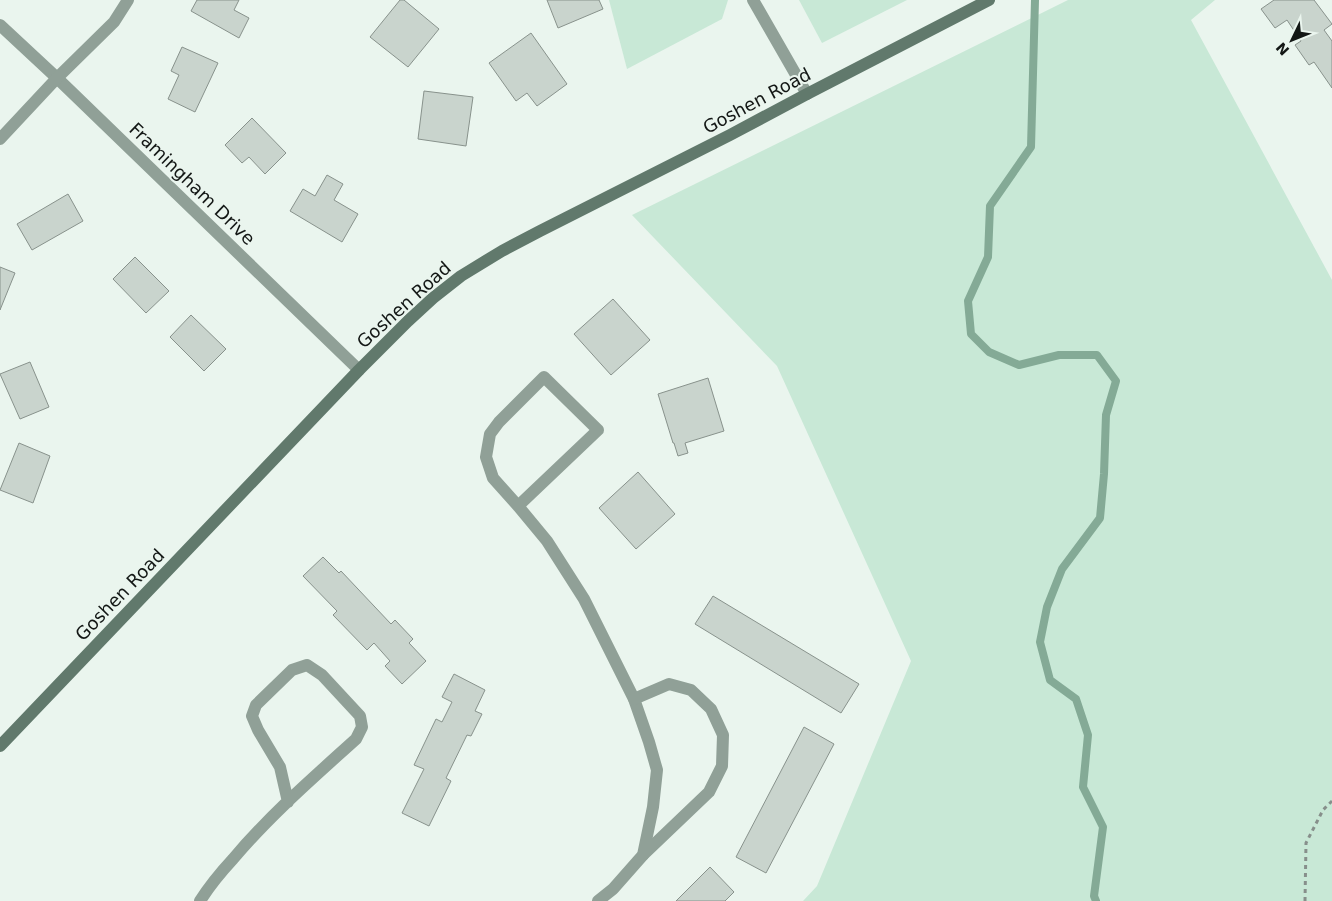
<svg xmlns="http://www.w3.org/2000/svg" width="1332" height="901" viewBox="0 0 1332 901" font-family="'DejaVu Sans',sans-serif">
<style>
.green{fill:#c8e8d6}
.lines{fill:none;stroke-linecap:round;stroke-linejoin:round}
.stream{stroke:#84aa96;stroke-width:8}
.building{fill:#c9d4cd;stroke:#88928c}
.path{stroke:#878f8b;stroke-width:3;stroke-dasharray:4 4;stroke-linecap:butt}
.street{stroke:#90a097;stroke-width:12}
.secondary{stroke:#61796c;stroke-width:12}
.labels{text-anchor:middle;stroke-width:4;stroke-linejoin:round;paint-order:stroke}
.street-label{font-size:18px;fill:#131715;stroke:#eaf5ee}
</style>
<rect width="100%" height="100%" fill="#eaf5ee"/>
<!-- green -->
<g class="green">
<path d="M609,0H728L722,19L627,69Z"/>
<path d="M799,0H907L822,43Z"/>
<path d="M1068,0H1215L1191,20L1332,280V901H803L817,886L911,661L777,366L632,215Z"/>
</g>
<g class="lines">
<!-- stream -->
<path class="stream" d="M1035,0L1031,147L990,206L988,257L968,301L971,334L989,352L1019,365L1059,355H1097L1116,381L1106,415L1104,474L1100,518L1062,569L1047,607L1040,642L1050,680L1076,699L1088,735L1083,787L1103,827L1094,896L1096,901"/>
</g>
<!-- building -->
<g class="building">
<path d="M197,0H239L234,10L249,18L239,38L191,11Z"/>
<path d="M400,0H404L439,29L408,67L370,37Z"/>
<path d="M547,0H599L603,9L558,28Z"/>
<path d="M1274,0H1314L1332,24L1324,30L1332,41V88L1314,62L1309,65L1295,45L1301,41L1287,20L1275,28L1261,9Z"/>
<path d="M531,33L567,84L537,106L527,93L516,101L489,63Z"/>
<path d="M182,47L218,63L195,112L168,99L179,75L171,71Z"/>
<path d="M424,91L473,97L466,146L418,139Z"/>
<path d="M252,118L286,153L265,174L249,157L242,163L225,145Z"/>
<path d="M327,175L343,184L334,200L358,214L342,242L290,211L303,189L315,196Z"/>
<path d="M68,194L83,221L32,250L17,224Z"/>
<path d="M135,257L169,291L146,313L113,279Z"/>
<path d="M0,267L15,273L0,310Z"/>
<path d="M613,299L650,340L611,375L574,334Z"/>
<path d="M191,315L226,349L204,371L170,337Z"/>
<path d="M30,362L49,407L20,419L0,374Z"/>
<path d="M708,378L724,431L685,443L688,453L678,456L674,443H673L658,394Z"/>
<path d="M19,443L50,456L33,503L0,490Z"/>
<path d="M638,472L675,514L636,549L599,508Z"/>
<path d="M323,557L339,573L341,571L391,624L395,620L413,639L409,643L426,661L402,684L385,666L390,661L374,643L367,650L333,615L337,611L303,576Z"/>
<path d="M713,596L859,684L841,713L695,624Z"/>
<path d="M454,674L485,690L475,711L482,714L471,736L467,735L446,778L451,781L429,826L402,813L424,769L414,765L436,719L442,722L452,702L442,697Z"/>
<path d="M804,727L834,744L766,873L736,857Z"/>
<path d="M710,867L734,892L725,901H676Z"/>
</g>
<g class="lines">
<!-- path -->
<path class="path" d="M1305,901L1306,843L1323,810L1332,801"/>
<!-- street -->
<g class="street">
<path d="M753,0L807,94"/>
<path d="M0,25L57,78L359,370"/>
<path d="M0,139L57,78L114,22L128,0"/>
<path d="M518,506L598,430L544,377L499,422L490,434L486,457L493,478L518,506L547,541L584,599L634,699L649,742L657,770L653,807L643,855L613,889L598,901"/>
<path d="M634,699L669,684L691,690L711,709L723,735L722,766L709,792L643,855"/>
<path d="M200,901C210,885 221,872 233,859C270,815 314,777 356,739L362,727L360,716L322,675L307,665L292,670L256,705L252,716L258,730L280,767L288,802"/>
</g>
<!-- secondary -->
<path class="secondary" d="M0,746L359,370L408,321L433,298L461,276L502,251L540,231L730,135L807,94L989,0"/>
</g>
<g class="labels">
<!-- street labels -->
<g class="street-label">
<text transform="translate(757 101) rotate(-28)" y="6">Goshen Road</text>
<text transform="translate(192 184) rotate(44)" y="6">Framingham Drive</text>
<text transform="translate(404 305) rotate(-42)" y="6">Goshen Road</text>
<text transform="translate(120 595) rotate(-46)" y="6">Goshen Road</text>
</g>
</g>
<!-- north arrow -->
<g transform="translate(1292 40) rotate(227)" stroke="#eaf5ee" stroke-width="4" paint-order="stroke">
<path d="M0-4L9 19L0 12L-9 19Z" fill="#131715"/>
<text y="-8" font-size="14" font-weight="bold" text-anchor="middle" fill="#131715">N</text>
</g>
</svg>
